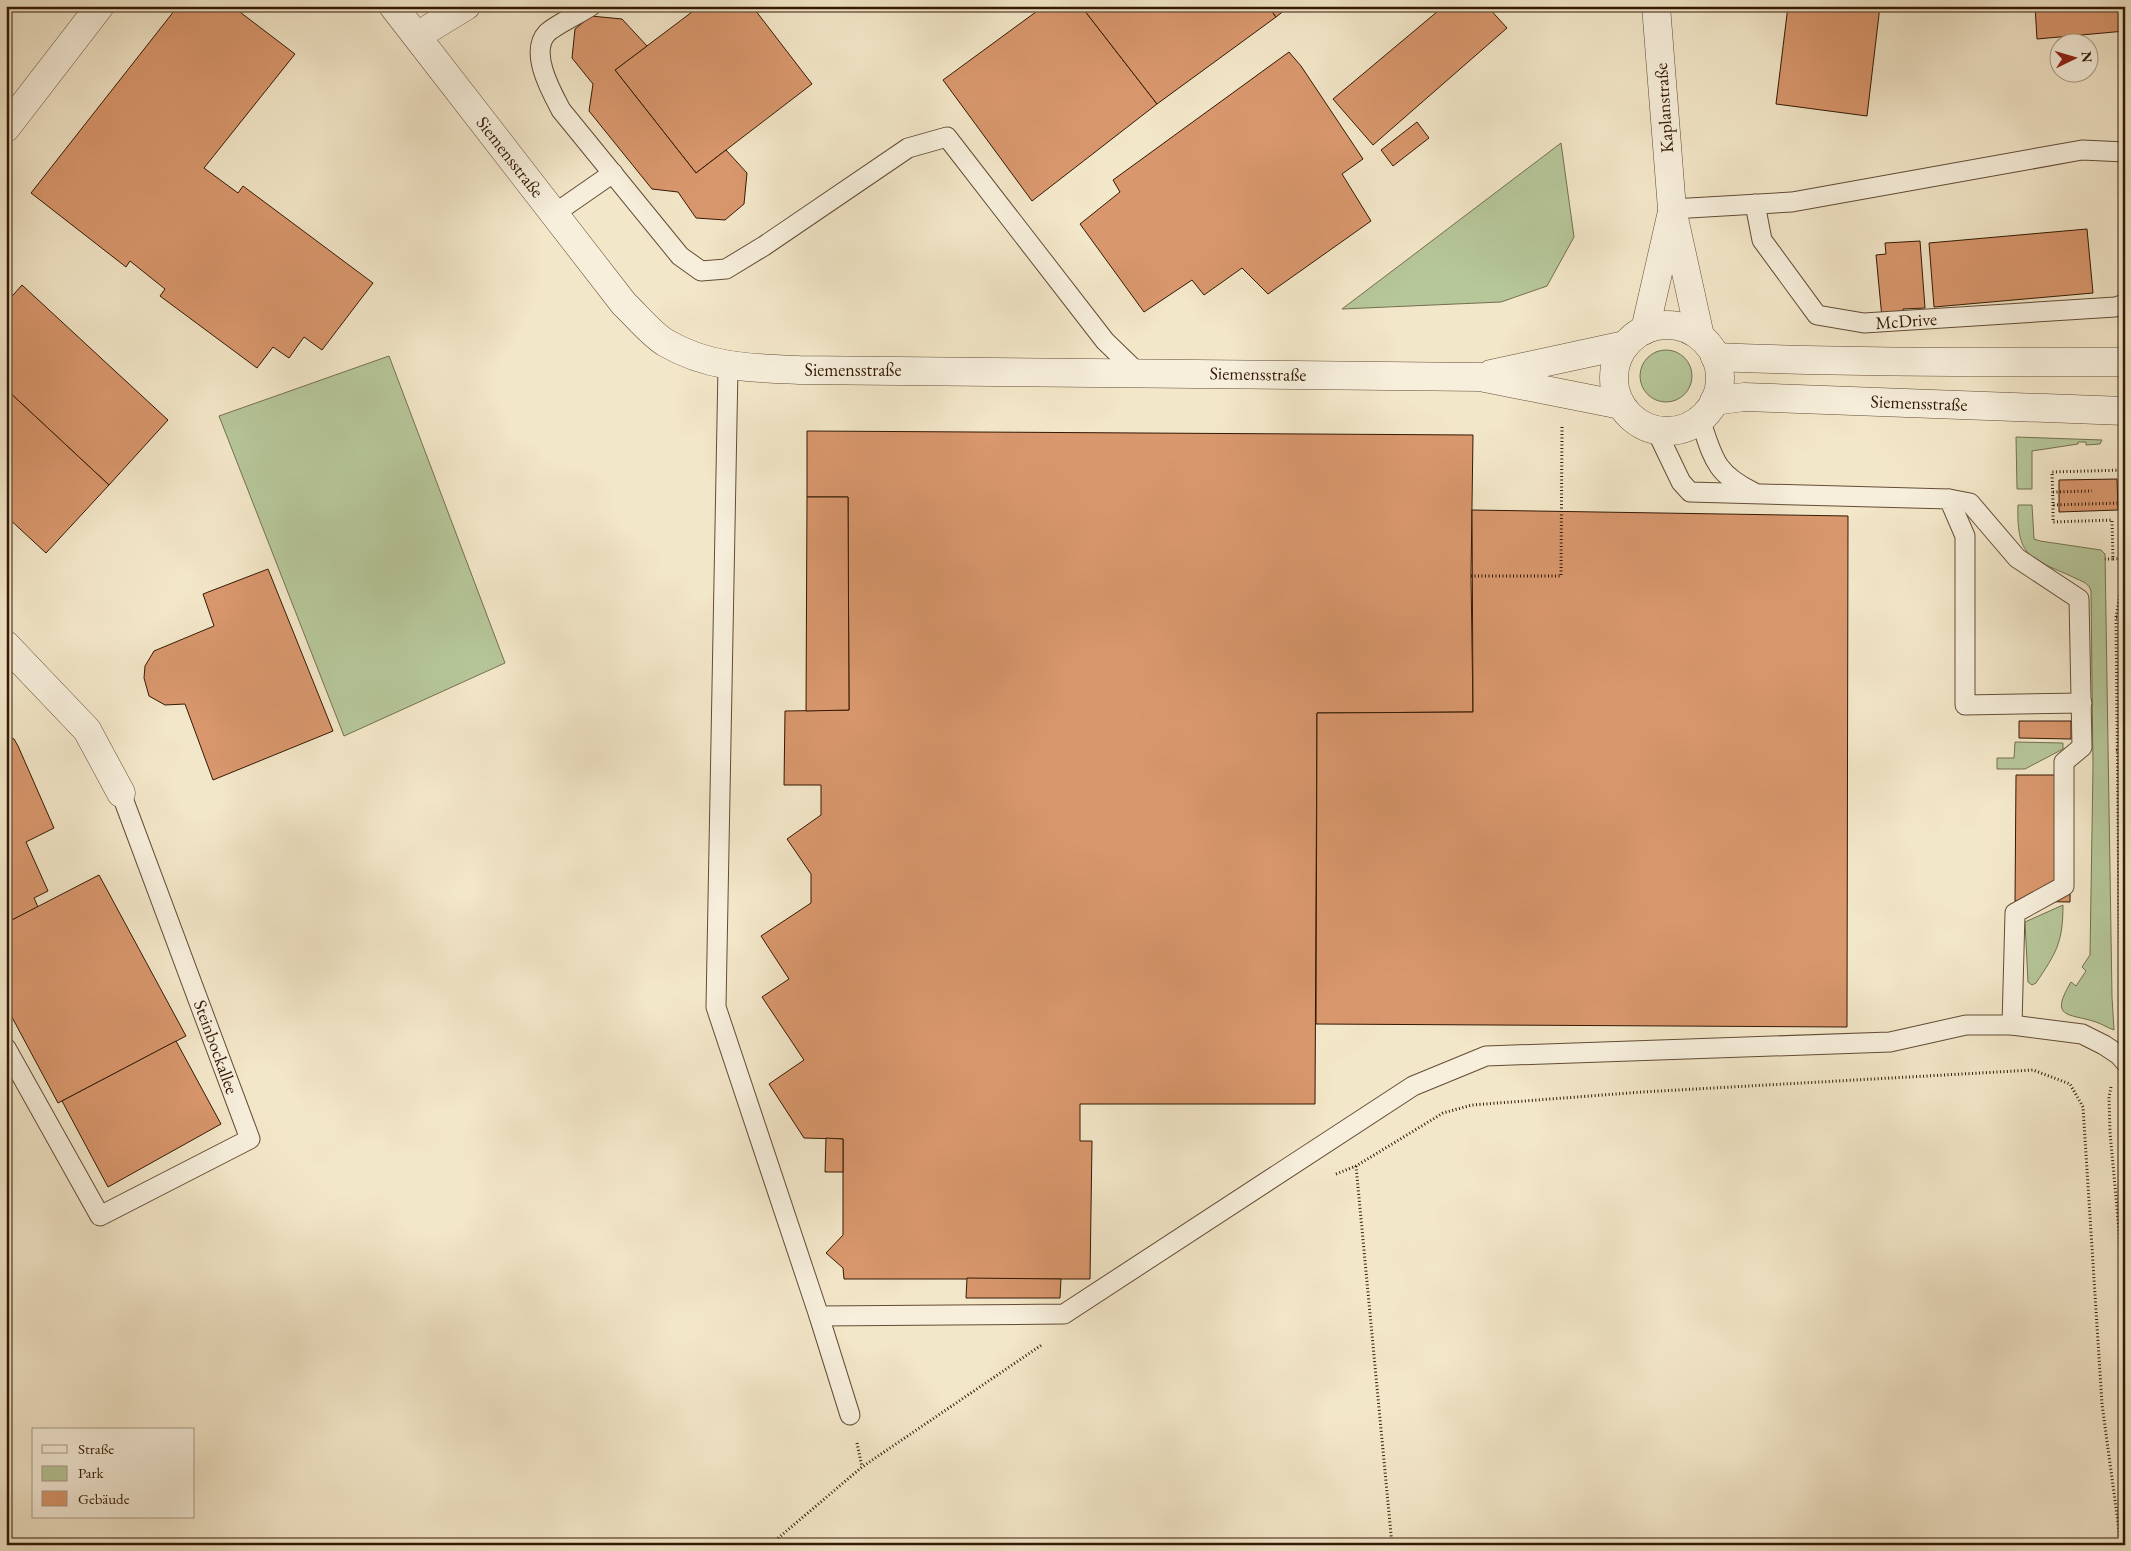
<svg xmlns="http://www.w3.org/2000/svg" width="2131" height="1551" viewBox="0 0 2131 1551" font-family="'EB Garamond',serif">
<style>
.green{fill:#b6c79a;stroke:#74704f}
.building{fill:#d9976d;stroke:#331904}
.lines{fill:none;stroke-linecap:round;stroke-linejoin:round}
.service-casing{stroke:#634c35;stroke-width:21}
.minor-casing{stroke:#634c35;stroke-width:29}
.tertiary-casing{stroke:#634c35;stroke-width:29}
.path{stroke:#331904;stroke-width:3;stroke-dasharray:1 2.5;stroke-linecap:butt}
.service{stroke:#f7efdc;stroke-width:19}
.minor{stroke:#f7efdc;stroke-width:28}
.tertiary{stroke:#f7efdc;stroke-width:28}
.labels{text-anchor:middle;stroke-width:4;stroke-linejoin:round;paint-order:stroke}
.street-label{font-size:18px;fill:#331904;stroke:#f7efdc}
</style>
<rect width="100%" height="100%" fill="#f3e7c9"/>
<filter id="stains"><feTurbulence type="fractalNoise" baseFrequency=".004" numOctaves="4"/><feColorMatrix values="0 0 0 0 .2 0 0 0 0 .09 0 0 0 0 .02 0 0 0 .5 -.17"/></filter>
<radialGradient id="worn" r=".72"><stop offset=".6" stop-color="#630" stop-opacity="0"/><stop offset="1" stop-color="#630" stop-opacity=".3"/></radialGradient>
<!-- green -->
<g class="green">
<path d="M1561,143L1574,237L1547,286L1501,302L1342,309Z"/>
<circle cx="1666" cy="376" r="26"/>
<path d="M389,356L505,663L344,736L219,416Z"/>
<path d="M2016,437L2102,440L2100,444L2086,445V442H2078V444L2032,451V489H2017Z"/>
<path d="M2018,505H2032L2034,539L2040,541L2101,550L2105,554L2112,997L2114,1030C2108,1028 2102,1024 2096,1022C2068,1013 2049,1019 2071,982L2076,986L2086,971L2082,967L2090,955L2093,767L2091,591C2089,584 2084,582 2077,579C2034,558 2016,562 2018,505Z"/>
<path d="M2015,742L2063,743V749L2025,769H1997V758H2014Z"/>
<path d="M2063,905C2063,943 2056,953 2036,983L2032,985L2028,982L2025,922Z"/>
</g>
<!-- building -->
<g class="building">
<path d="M178,6H232L295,54L204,168L238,193L243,186L373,283L322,350L304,337L289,358L273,347L257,368L160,296L165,289L130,261L126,267L31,193Z"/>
<path d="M700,6H752L812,84L696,173L615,70Z"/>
<path d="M1044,6H1081L1157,104L1032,201L943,80Z"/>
<path d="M1081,6H1268L1276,17L1157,104Z"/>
<path d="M1268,6H1290L1276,17Z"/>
<path d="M1444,6H1487L1507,28L1373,145L1333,99Z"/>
<path d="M1788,6H1880L1867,116L1776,104Z"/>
<path d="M2035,6H2125V31L2037,39Z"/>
<path d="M591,16L622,19L647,46L615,70L696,173L726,150L747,173L744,204L725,220L696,218L678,192L652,189L589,111L593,84L572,58L575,29Z"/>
<path d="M1289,52L1301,66L1363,159L1342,174L1371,221L1268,294L1242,268L1204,295L1192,280L1144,312L1080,224L1120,192L1113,180Z"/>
<path d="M1417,122L1429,138L1393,166L1381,150Z"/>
<path d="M2087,229L2093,293L1934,307L1929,243Z"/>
<path d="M1920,241L1925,308L1903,309L1904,315L1882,318L1876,255L1886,254L1885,243Z"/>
<path d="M22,285L168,420L109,485L6,389V303Z"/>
<path d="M6,389L109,485L46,553L6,516Z"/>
<path d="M807,431L1473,435L1471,576L1473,712L1317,713L1315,1104H1080V1141H1092L1090,1279H844L843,1268L826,1253L843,1235V1139L804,1138L769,1084L804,1060L762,997L789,979L761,936L811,903V874L787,839L821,815V785H784L785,711L849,710L848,497H807Z"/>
<path d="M2117,479L2118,510L2059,512V480Z"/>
<path d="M807,497H848L849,710L806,711Z"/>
<path d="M1472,510L1848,516L1847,1027L1316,1024L1317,713L1473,712Z"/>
<path d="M268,569L333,731L213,780L185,704L165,705L149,696L144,678L145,666L154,651L214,626L203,594Z"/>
<path d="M2019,721H2071V739L2019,738Z"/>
<path d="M6,735L14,739L18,746L54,828L26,842L48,891L34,898L38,907L6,923Z"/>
<path d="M2016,775H2071L2070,902L2015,901Z"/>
<path d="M99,875L186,1036L58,1103L6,1006V923Z"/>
<path d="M176,1041L221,1124L108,1187L62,1101Z"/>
<path d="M826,1138L843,1139V1172H825Z"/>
<path d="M967,1278L1061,1279L1060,1298H966Z"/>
</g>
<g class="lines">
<!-- service casing -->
<g class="service-casing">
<g id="service">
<path d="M591,6C581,13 555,25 547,33C529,52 551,91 561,110L680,256L701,271L726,269L764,246L908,148L947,137L1105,341L1138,373"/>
<path d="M1755,204L1762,240L1817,315L1864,323L2115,307L2125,304"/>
<path d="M1672,209L1792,202L2082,150L2125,152"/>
<path d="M554,214L613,173"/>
<path d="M728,367L716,1007L819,1316L1064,1314L1413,1086L1486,1056L1890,1042L1966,1025H2012L2082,1034L2104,1045L2119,1055L2125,1062"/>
<path d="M1700,419C1713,457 1714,473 1753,492"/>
<path d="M1656,430L1681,482L1690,492L1949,499L1965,536V705L2082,703"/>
<path d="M1949,499L1970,503L2017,558L2079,599L2082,747L2064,762V886L2015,913L2012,1025"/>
<path d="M6,1048L100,1216L250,1139L121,793"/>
<path d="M819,1316L850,1415"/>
</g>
</g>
<!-- minor casing -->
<g class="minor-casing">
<g id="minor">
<path d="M1656,6L1672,209L1700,336"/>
<path d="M417,36L466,6"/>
<path d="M6,128L100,6"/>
<path d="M1645,330L1671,216"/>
<path d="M6,645L87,730L121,793"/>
</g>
</g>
<!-- tertiary casing -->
<g class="tertiary-casing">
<g id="tertiary">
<path d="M393,6L624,304C636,315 652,335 666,343C709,368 751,368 799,370L1480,377L1621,405"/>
<circle cx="1667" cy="378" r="53"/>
<path d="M1715,357C1851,363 1988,362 2125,362"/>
<path d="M1491,374L1625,345"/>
<path d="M1714,401L1744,397L2125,411"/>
</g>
</g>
<!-- path -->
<g class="path">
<path d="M2053,492L2092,491"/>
<path d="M2121,503L2053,505L2052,472L2125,470"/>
<path d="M2053,505V522L2112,520L2113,559H2105"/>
<path d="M2113,559L2125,558"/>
<path d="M1471,576H1561L1562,427"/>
<path d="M2116,617H2124"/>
<path d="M2116,750L2125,749"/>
<path d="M2119,913H2125"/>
<path d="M2123,1023L2119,913L2116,617L2125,566"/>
<path d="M2111,1087L2109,1097L2110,1132L2125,1296"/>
<path d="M1356,1166L1392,1545"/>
<path d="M1336,1174L1356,1166L1443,1113L1472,1105L1642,1092L2033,1070L2070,1084L2083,1107L2102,1404L2121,1545"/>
<path d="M857,1443L862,1467"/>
<path d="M770,1545L862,1467L1043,1344"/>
</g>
<!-- service -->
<use href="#service" class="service"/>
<!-- minor -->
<use href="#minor" class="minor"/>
<!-- tertiary -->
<use href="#tertiary" class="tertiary"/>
</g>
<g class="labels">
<!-- street labels -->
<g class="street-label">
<text transform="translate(1664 108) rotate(-94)" y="6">Kaplanstraße</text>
<text transform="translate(510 157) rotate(52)" y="6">Siemensstraße</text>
<text transform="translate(1906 321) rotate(-4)" y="6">McDrive</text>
<text x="853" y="376">Siemensstraße</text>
<text transform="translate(1258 374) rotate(1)" y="6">Siemensstraße</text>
<text transform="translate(1919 403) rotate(2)" y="6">Siemensstraße</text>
<text transform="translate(216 1047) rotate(70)" y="6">Steinbockallee</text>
</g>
</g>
<!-- margin -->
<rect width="2131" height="1551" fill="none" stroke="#f3e7c9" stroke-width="25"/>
<rect x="8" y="8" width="2116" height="1536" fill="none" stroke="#331904" stroke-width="2.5"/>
<rect x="12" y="12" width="2106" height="1526" fill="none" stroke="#331904"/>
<!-- legend -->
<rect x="32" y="1428" width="162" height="90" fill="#f7efdc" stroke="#a99986"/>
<rect x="42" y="1445" width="25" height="8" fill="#f7efdc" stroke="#a99986"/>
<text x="78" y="1454" font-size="15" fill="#331904">Straße</text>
<rect x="42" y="1466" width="25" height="15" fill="#b6c79a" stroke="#a99986"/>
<text x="78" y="1478" font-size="15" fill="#331904">Park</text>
<rect x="42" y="1491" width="25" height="15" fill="#d9976d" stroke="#a99986"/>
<text x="78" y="1504" font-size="15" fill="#331904">Gebäude</text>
<!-- north arrow -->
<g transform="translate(2074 58) rotate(85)"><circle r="24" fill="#f7efdc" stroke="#a99986"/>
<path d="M0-4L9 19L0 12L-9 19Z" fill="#8f2418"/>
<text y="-8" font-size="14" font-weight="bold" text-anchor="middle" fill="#331904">N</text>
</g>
<rect width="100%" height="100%" filter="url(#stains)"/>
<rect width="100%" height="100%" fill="url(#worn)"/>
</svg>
